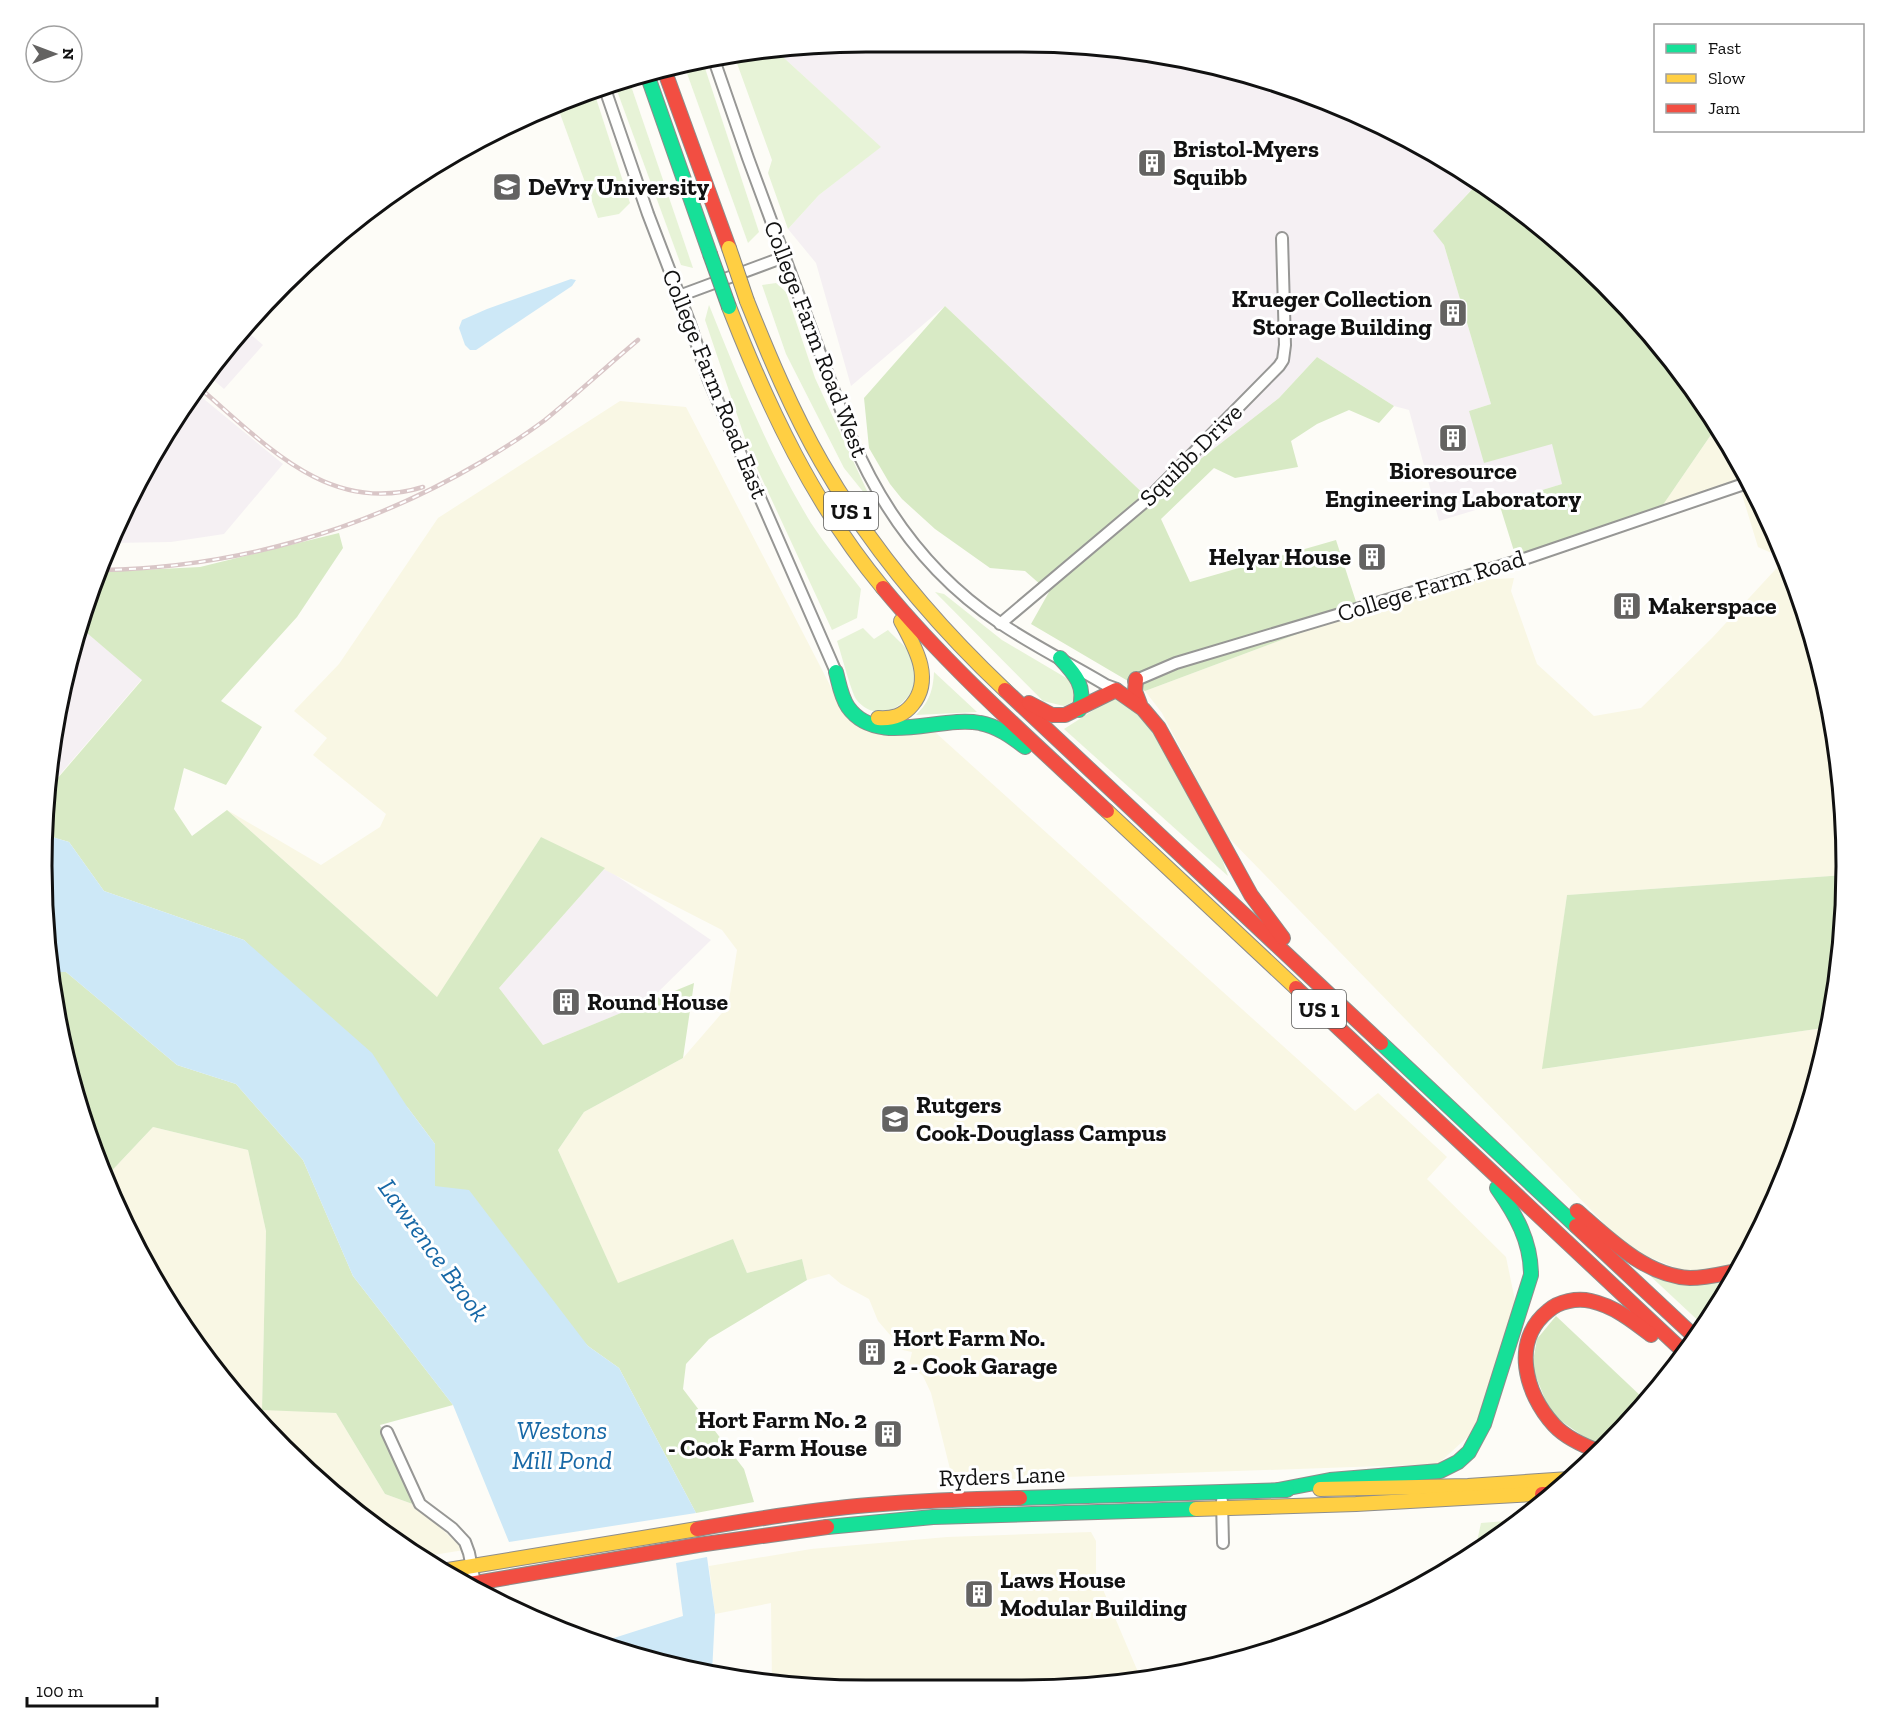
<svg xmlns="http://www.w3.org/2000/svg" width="1888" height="1733" viewBox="0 0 1888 1733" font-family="'Zilla Slab',serif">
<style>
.industrial{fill:#f5f0f3}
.farmland{fill:#f9f7e4}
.green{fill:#e7f3d7}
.forest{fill:#d8eac5}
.water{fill:#cde8f7}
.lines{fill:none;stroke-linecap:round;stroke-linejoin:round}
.street-casing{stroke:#979795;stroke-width:14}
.fast-casing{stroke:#8e8d8b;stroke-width:16}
.slow-casing{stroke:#8e8d8b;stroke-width:16}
.jam-casing{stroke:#8e8d8b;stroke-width:16}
.street{stroke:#fffffe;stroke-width:10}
.fast{stroke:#16e098;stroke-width:14}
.slow{stroke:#ffcf43;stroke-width:14}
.jam{stroke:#f24e42;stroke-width:14}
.rail-casing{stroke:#d9c6c7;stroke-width:4.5}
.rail{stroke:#fff;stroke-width:2;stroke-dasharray:7;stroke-linecap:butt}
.fast-bridge-casing{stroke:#858482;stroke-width:16;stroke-linecap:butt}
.slow-bridge-casing{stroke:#858482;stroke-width:16;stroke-linecap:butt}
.fast-bridge{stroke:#16e098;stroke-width:14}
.slow-bridge{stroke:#ffcf43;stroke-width:14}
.labels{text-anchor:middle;stroke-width:6;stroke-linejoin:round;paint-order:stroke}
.shield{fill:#fff;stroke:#585858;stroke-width:1.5}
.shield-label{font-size:22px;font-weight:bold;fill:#111}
.poi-label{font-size:24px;font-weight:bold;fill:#111;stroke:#fff;text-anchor:start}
.street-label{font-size:24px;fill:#111;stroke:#fff}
.water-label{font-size:26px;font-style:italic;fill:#1768a6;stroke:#fff}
.rim{fill:none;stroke:#111;stroke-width:3}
</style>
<rect width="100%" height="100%" fill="#fdfcf7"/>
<!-- industrial -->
<g class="industrial">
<path d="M867,42L1075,44L1183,58L1337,105L1479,181L1434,231L1444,245L1491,404L1469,411L1553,443L1562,484L1439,521L1409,410L1394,406L1317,357L1279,398L1149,499L945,306L851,386L816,263L788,229L819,195L880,147L783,57L779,51Z"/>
<path d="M243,328L263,345L224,389L210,377Z"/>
<path d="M199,395L283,464L224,534L171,542L112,543L127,502Z"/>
<path d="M80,627L142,679L50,786L48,785L70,653Z"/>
<path d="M605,868L711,940L648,1002L543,1045L499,988Z"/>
</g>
<!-- farmland -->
<g class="farmland">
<path d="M620,401L686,407L848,720L936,733L1355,1111L1378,1093L1447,1157L1427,1179L1506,1257L1516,1305L1473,1432L1438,1464L953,1481L931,1393L923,1376L909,1365L912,1352L903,1350L878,1321L869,1299L841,1284L829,1274L807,1280L802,1259L747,1273L733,1239L618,1284L558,1150L584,1112L683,1058L728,1006L737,950L722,930L541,837L438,998L227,810L321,865L380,827L386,814L313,755L327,738L294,711L339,664L438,518Z"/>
<path d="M1717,426L1783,551L1830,706L1845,875L1567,895L1543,1069L1830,1027L1783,1182L1739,1264L1689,1273L1629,1249L1226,835L1162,713L1145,691L1359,611L1460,581L1514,578L1511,591L1537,664L1594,716L1641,708L1712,638L1785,559L1758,547L1740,488L1656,515Z"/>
<path d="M153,1127L248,1150L266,1231L262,1409L336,1413L385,1494L418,1506L464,1550L421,1557L323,1486L181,1325L104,1179Z"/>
<path d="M1091,1532L1096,1541V1573L1141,1679L1022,1691L772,1684L771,1603L715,1614L709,1566L811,1549L947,1537Z"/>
</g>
<!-- green -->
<g class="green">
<path d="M779,51L783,57L881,147L819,195L788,229L768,173L772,160L734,55Z"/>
<path d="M702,59L759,232L748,243L684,65Z"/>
<path d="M630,83L693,268L681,265L616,88Z"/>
<path d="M595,95L630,203L619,214L598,218L558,108Z"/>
<path d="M776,283L786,292L815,378L873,504L844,468L786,354L762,285Z"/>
<path d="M709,305C739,380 769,454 811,523C826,546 844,567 861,589L857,618L832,630L750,453L705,320Z"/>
<path d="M935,592L944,594L1002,640L1068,679L1078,691L1075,701L1064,706L1043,701Z"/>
<path d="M863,628L874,639L888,630C895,638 905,645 910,654C934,690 882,734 856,699C851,691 841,653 837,641Z"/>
<path d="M934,672L977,712L916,715C930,701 933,690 934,672Z"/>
<path d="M1114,697L1136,708L1158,739L1214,836L1228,876L1064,729Z"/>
<path d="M1645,1271L1732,1278L1705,1327Z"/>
<path d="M1518,1520L1479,1552L1474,1555L1481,1523Z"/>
</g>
<!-- forest -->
<g class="forest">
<path d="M1480,181L1605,284L1707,409L1717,426L1656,515L1518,564L1499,503L1562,484L1552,444L1484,463L1469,411L1491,404L1444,245L1433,231Z"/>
<path d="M945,306L1149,499L1279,398L1317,357L1394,406L1379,423L1349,410L1317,424L1291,441L1298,467L1235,478L1214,468L1161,519L1190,582L1336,540L1359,611L1145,691L1031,624L1049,592L1025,571L990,568L935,529L902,499L890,484L869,448L864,398Z"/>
<path d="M339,533L343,548L297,617L221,701L262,727L226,785L184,768L174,809L192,836L227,810L437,997L541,837L605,868L499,988L543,1045L694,983L683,1058L584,1112L558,1150L618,1283L733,1239L747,1273L802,1259L807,1280L709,1339L686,1364L683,1389L744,1469L754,1502L696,1513L619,1368L588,1346L435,1186V1144L408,1108L244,940L104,891L69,842L45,835L44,813L48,785L51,786L142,680L80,627L101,572L200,567Z"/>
<path d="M1845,875L1830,1027L1542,1069L1567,895Z"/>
<path d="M54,972H66L177,1065L236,1084L303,1160L353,1276L453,1405L380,1425L418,1506L385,1494L336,1413L262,1410L266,1231L248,1150L153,1127L104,1179L58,1027Z"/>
<path d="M1556,1316L1645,1400L1609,1443L1590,1441L1551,1414L1532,1367L1537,1339Z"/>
</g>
<!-- water -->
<g class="water">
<path d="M571,279L576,280L572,286L476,350H470L465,345L459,328L462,320L487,309Z"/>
<path d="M45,835L69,842L104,891L244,940L372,1053L408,1108L435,1144V1186L469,1190L588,1346L619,1368L696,1513L509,1542L453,1405L353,1276L303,1160L236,1084L177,1065L66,972H54Z"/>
<path d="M707,1557L715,1614L712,1673L595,1644L683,1616L676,1563Z"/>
</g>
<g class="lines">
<!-- street casing -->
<g class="street-casing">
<g id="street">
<path d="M713,57L748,158L851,437C883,512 931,577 1000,623C1034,646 1071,664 1106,685L1117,689"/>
<path d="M606,92L648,214L689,321L709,381L836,672"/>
<path d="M679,296L784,257"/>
<path d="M1000,624L1147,500L1279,366L1283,360L1285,345L1282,238"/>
<path d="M1134,681L1176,663L1524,559L1747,483"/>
<path d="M387,1432L420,1504L452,1528L465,1542L469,1553L475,1583"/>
<path d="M1222,1501L1223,1543"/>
</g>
</g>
<!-- fast casing -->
<g class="fast-casing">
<g id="fast">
<path d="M648,77L710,254"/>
<path d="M1060,658C1075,674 1087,687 1079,710"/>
<path d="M836,672C839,683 841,697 848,707C877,748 940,715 980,723C997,726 1012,737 1025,747"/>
<path d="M1381,1043L1576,1226"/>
<path d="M1278,1490L1330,1480L1440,1471L1458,1462L1469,1452L1484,1424L1531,1275C1531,1241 1516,1215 1497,1188"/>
<path d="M1020,1498L1287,1490"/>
<path d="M827,1527L933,1517L1196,1509"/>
</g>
</g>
<!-- slow casing -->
<g class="slow-casing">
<g id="slow">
<path d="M747,301C769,356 792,411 822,463C871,548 934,623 1005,690"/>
<path d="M729,307C768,407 814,505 883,588"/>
<path d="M878,718C892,719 903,716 912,705C934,679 915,647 901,621"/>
<path d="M1107,811L1296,988"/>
<path d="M1320,1489L1468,1486L1569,1479"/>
<path d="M1196,1509L1356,1504L1552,1493"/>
<path d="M442,1571L697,1529"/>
</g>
</g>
<!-- jam casing -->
<g class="jam-casing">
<g id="jam">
<path d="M665,72L729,248"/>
<path d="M883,588C950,669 1030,739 1107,811"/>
<path d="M1136,679L1135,691L1140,704"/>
<path d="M1005,690L1381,1043"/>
<path d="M1029,703L1052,715H1065L1116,690L1143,709L1159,728L1251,895L1283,938"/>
<path d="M1296,988L1684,1352"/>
<path d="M1577,1211C1609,1239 1646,1276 1690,1278C1706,1278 1721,1274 1736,1271"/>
<path d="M1576,1226L1696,1338"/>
<path d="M1601,1452C1584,1446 1566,1438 1554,1425C1525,1393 1511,1341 1548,1311C1559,1301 1577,1298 1591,1301C1614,1306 1633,1321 1651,1335"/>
<path d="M1542,1494H1550"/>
<path d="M697,1529C754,1519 811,1510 869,1505C919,1501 970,1499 1020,1498"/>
<path d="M464,1585L698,1545L827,1527"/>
</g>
</g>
<!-- street -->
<use href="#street" class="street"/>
<!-- fast -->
<use href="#fast" class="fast"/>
<!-- slow -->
<use href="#slow" class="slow"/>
<!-- jam -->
<use href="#jam" class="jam"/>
<!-- rail casing -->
<g class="rail-casing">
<g id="rail">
<path d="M202,390C266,445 330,516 423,487"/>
<path d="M101,570C235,568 366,530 481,462C503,449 525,435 545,420C577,394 607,366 638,340"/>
</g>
</g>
<!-- rail -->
<use href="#rail" class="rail"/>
<!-- fast-bridge casing -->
<g class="fast-bridge-casing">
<path id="fast-bridge" d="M710,254L729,307"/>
</g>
<!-- slow-bridge casing -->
<g class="slow-bridge-casing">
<path id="slow-bridge" d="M729,248L747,301"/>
</g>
<!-- fast-bridge -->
<use href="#fast-bridge" class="fast-bridge"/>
<!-- slow-bridge -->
<use href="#slow-bridge" class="slow-bridge"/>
</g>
<!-- icons -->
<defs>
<g id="building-square" transform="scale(1.5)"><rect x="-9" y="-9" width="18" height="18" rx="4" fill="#646362" stroke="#fff"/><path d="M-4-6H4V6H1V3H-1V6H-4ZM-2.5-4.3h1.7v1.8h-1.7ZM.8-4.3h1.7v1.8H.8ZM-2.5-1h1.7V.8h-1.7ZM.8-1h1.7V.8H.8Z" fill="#fff"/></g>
<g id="university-square" transform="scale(1.5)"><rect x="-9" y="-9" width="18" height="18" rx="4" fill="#646362" stroke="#fff"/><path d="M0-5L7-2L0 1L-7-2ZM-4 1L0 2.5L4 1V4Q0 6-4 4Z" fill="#fff"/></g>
</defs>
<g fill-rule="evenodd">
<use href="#building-square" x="1152" y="163"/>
<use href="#university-square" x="507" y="187"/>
<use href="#building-square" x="1453" y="313"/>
<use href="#building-square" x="1453" y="438"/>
<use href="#building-square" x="1372" y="557"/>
<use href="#building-square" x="1627" y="606"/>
<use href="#building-square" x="566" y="1002"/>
<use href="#university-square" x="895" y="1119"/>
<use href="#building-square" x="872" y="1352"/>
<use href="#building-square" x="888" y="1434"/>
<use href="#building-square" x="979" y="1594"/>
</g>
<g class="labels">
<!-- shield labels -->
<g class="shield">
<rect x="824" y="492" width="54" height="38" rx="4.5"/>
<rect x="1292" y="990" width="54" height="38" rx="4.5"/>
</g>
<g class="shield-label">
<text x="851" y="519">US 1</text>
<text x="1319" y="1017">US 1</text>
</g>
<!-- poi labels -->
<g class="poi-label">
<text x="1173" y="157">Bristol-Myers<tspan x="1173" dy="28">Squibb</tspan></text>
<text x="528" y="195">DeVry University</text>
<text x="1432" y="307" text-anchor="end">Krueger Collection<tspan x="1432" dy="28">Storage Building</tspan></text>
<text x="1453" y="479" text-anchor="middle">Bioresource<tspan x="1453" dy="28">Engineering Laboratory</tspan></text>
<text x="1351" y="565" text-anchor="end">Helyar House</text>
<text x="1648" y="614">Makerspace</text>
<text x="587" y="1010">Round House</text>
<text x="916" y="1113">Rutgers<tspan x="916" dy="28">Cook-Douglass Campus</tspan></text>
<text x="893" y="1346">Hort Farm No.<tspan x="893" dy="28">2 - Cook Garage</tspan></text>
<text x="867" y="1428" text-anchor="end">Hort Farm No. 2<tspan x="867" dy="28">- Cook Farm House</tspan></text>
<text x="1000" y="1588">Laws House<tspan x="1000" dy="28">Modular Building</tspan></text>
</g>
<!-- street labels -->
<g class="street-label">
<text transform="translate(816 339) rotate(69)" y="8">College Farm Road West</text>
<text transform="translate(715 384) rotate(68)" y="8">College Farm Road East</text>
<text transform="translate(1191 455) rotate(-45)" y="8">Squibb Drive</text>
<text transform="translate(1431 586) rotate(-17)" y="8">College Farm Road</text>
<text transform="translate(1002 1476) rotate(-2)" y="8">Ryders Lane</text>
</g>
<!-- water labels -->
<g class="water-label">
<text transform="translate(434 1250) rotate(54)" y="9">Lawrence Brook</text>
<text x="562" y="1439">Westons<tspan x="562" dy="30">Mill Pond</tspan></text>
</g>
</g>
<!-- crop -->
<path d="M0 0H1888V1733H0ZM866 52H1022A814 814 0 0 1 1836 866V866A814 814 0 0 1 1022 1680H866A814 814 0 0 1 52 866V866A814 814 0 0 1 866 52Z" fill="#fff" fill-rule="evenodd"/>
<path class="rim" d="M866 52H1022A814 814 0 0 1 1836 866V866A814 814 0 0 1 1022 1680H866A814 814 0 0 1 52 866V866A814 814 0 0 1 866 52Z"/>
<!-- legend -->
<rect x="1654" y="24" width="210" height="108" fill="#ffffff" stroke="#a0a0a0" stroke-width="1.5"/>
<rect x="1666" y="44" width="30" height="9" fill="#16e098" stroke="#a0a0a0" stroke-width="1.5"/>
<text x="1708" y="54" font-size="18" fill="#111111">Fast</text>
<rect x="1666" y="74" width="30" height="9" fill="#ffcf43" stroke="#a0a0a0" stroke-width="1.5"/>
<text x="1708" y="84" font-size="18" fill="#111111">Slow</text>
<rect x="1666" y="104" width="30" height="9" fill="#f24e42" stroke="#a0a0a0" stroke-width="1.5"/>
<text x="1708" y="114" font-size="18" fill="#111111">Jam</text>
<!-- north arrow -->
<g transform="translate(54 54) rotate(90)"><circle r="28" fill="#ffffff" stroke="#a0a0a0" stroke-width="1.5"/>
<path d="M0-4.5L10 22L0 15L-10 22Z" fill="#646362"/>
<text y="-9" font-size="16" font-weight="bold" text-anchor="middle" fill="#111111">N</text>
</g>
<!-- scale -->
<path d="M27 1697v9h130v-9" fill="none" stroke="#111111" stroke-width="3"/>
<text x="36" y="1697" font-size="18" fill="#111111" stroke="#ffffff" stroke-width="4.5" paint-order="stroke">100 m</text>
</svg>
